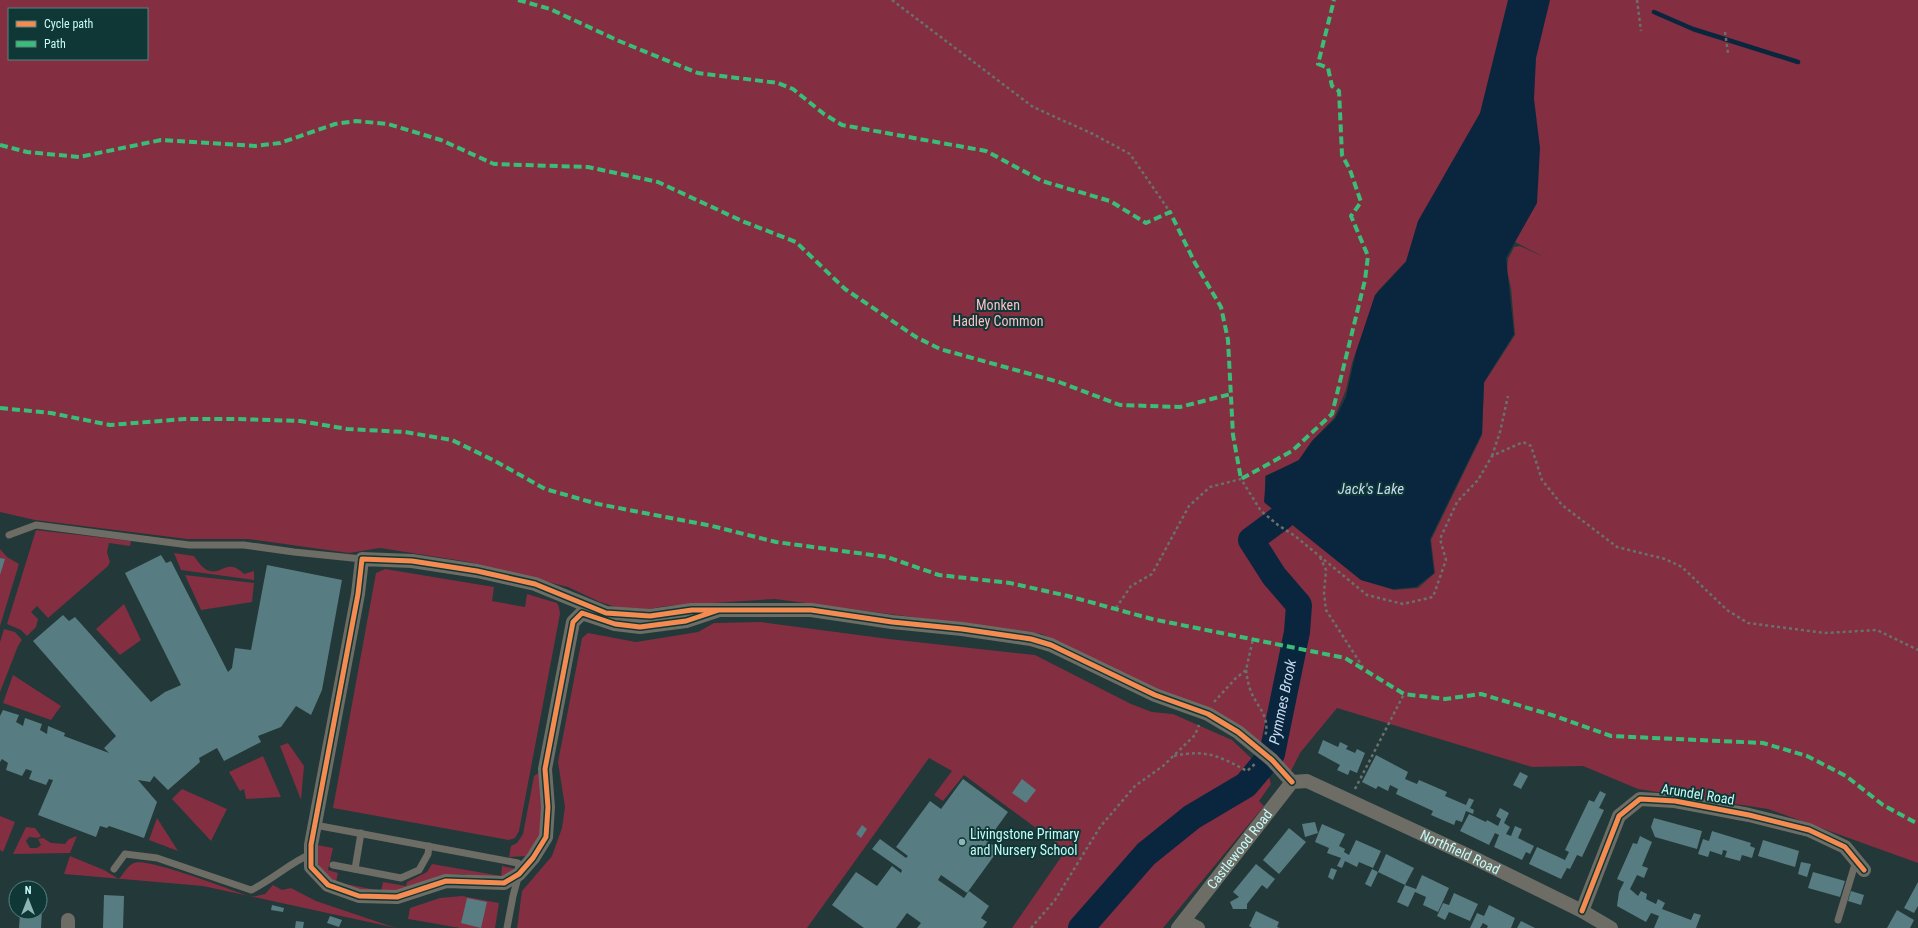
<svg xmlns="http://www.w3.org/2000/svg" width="1918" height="928" viewBox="0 0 1918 928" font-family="'Roboto Condensed',sans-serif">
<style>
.green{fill:#832e41;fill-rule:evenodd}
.water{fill:#0a263e}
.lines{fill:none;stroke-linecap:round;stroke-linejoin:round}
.stream{stroke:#0a263e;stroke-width:4.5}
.river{stroke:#0a263e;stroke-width:26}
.building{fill:#577c81}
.path{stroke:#6a716c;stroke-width:2.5;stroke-dasharray:3 3;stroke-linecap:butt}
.lane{stroke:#6d6d66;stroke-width:7}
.street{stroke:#6d6d66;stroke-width:14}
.quiet{stroke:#3abd76;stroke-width:4;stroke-dasharray:8 4;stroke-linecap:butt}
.cycleway-casing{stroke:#0f3735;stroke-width:8}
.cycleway{stroke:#f68b52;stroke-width:5}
.poi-dot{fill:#8cb6b4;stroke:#0f3735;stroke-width:1.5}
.labels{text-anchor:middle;stroke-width:4;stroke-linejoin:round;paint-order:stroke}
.park-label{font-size:14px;fill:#febec5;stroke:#0f3735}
.street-label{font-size:14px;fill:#c4faf7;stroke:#0f3735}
.poi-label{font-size:14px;fill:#c4faf7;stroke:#0f3735;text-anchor:start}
.water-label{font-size:15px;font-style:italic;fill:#c7daf0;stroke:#0f3735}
</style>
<rect width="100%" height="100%" fill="#233838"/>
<!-- green -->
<g class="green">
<path d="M0,0H1918V863L1768,809L1638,789L1583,766L1532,767L1337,708L1300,753L1288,777L1238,732L1042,634L775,599L666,606L643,610H625L600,602L568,587L469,562L380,548L349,553L248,539H187L35,520L0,512ZM9,9H147V59H9ZM1419,220H1497L1515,242L1544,257L1520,246L1514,247L1508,259L1507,271L1511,288L1515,335L1484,383L1482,435L1431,540L1435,573L1418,588L1394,590L1361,580L1265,503V476L1298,461L1311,442L1334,418L1346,390L1352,363L1378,291L1406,261Z"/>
<path d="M36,530L131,541L130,546L109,543L107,552L110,562L108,566L48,618L37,606L31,612L38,619L36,627L27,636L21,630L7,624Z"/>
<path d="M0,549L7,557L19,564L0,626Z"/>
<path d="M174,553L194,556C201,566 207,575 220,570C224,568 228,566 233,567C237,568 241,571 244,574L254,571V580L181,570Z"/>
<path d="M385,569L494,587L492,601L525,607L527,594L557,603L559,607L560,614L519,831L515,838L509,840L333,808L376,573Z"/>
<path d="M185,575L254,583L252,602L201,610Z"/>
<path d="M124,604L141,640L120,655L96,629Z"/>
<path d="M761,622L889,639L1035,655L1131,704L1152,712L1173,714L1232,740L1268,774L1271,784L1259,801L1264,806L1163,928H1012L1066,850L964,775L943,801L934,795L952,771L929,758L807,928H517L522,891L552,856L562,828L565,807L558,762L582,638L588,633L636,642L698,632L714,623Z"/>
<path d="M4,629L15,632L22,640L18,646L0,692V642Z"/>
<path d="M13,675L61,706L51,720L3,703Z"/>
<path d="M288,743L304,766L301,800L280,746Z"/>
<path d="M263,756L281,797L246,799L244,789L240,791L229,772Z"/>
<path d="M540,772L542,836L528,856L509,857L511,846L517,843L523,834L534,776Z"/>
<path d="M182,789L227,809L211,841L172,799Z"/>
<path d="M0,816L15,822L3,852L0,850Z"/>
<path d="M157,818L178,851L149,840Z"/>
<path d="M26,827L35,828L41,836L38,838L29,837L26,841L30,848H37L41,845L38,839L43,838L51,843L65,844L69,839L77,836L70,853L13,854Z"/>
<path d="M317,845L333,848L328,870L338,873L336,882L381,891L383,882L406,886L407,882L427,872L432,864L501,876L502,866L516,869L505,877L491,880L463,874L443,875L398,891L364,893L349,889L325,876L315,858Z"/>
<path d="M70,856L104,870L119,879C124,873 127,866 134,863C148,857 232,891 252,897L265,894L273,885L282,890L291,888L316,901L396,928L203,886L64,874Z"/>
<path d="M462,896L499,903L495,928H460L408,919L410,908L440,898Z"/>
</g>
<!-- water -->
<path class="water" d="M1508,0H1550L1536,58L1534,99L1540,148L1537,203L1506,258L1514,334L1484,382L1482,433L1430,539L1434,573L1416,587L1393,589L1361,580L1264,502L1266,476L1299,460L1313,440L1335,419L1346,397L1356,352L1375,295L1406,262L1418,221L1480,113Z"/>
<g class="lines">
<!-- stream -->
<path class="stream" d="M1654,12L1693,29L1798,62"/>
<!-- river -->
<path class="river" id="s1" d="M1081,928L1146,854L1192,817L1246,785L1272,754L1297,632L1299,605L1274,576L1251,540L1282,517"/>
</g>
<!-- building -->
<g class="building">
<path d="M161,555L166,563L171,561L228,672L232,668L235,648L251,650L267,565L342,580L322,690L311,715L296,706L281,727L258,736L261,742L224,761L217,748L199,758L200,762L168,790L154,776L150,782L138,780L157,802L144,838L109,826L107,828L100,826L96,837L38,815L53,780L49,779L46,785L29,779L32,771L26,769L22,776L6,770L8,763L2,759L0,762V716L3,710L19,715L16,722L23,726L25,718L42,724L40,730L47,734L48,726L65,733L64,736L109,753L104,748L116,736L33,641L63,615L69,621L75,617L151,702L165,692L181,685L125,573Z"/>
<path d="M0,558L5,559L0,575Z"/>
<path d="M1323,740L1338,747L1340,742L1348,746L1346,749L1355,753L1357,749L1365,753L1357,773L1350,770L1348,775L1337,770L1340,765L1318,753Z"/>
<path d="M1376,755L1408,772L1405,779L1417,784L1419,780L1447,792L1445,796L1466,805L1469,798L1474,800L1470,808L1474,810L1473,814L1466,811L1462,822L1456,820L1454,825L1431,815L1433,811L1396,794L1398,789L1390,785L1388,791L1378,786L1376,789L1362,782Z"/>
<path d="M1520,772L1528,776L1521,789L1513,785Z"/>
<path d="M963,779L1008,812L987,841L999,849L967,893L941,875L938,880L964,898L969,891L989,906L981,918L987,922L983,928H917L921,923L907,913L896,928H864L832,905L856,872L877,886L892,866L901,873L902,870L872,849L880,839L906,858L908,856L896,847L930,801L941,809Z"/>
<path d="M1022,779L1036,790L1026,803L1012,793Z"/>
<path d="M1600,791L1606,794L1599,808L1604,810L1582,857L1577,855L1570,869L1567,868L1561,879L1529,864L1537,847L1565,860L1569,852L1565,850L1589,800L1594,802Z"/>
<path d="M1500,808L1509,813L1504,823L1510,827L1506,834L1511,836L1515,826L1522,829L1518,838L1534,846L1530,854L1526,852L1522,860L1494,847L1499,835L1495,833L1489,845L1460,831L1469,814L1486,822L1487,820L1498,826L1501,819L1496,816Z"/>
<path d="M1654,818L1702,831L1697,849L1655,837L1651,827Z"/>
<path d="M1315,822L1318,833L1305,837L1302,824Z"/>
<path d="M1322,824L1345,834L1339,846L1345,849L1344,852L1349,855L1356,840L1381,851L1373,868L1359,862L1357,867L1345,861L1342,868L1337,866L1341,858L1327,853L1329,848L1315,842Z"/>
<path d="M862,825L867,829L861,838L856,834Z"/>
<path d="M1289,828L1306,842L1279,874L1263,860Z"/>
<path d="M1712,831L1751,843L1750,846L1755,848L1752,858L1742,855L1740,861L1725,857L1727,851L1723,850L1722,855L1710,851L1708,857L1698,854L1703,839L1709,841Z"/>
<path d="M1640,836L1652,842L1642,866L1648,868L1644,878L1637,875L1630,889L1638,896L1641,891L1647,894L1646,899L1656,904L1658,899L1665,903L1662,909L1691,920L1694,913L1701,915L1696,928H1654L1659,916L1651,913L1646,922L1617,906L1619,892L1624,882L1617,879L1633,843L1637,844Z"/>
<path d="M1763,840L1799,851L1795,867L1758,856Z"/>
<path d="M1386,854L1414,868L1405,885L1378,872Z"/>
<path d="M1801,862L1811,864L1807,877L1798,874Z"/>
<path d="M1256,864L1275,879L1267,889L1262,885L1247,904V909H1233L1230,902L1239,897L1233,892Z"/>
<path d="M1331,868L1337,870L1333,880L1328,877Z"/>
<path d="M1372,869L1378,872L1371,887L1365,884Z"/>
<path d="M1813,872L1845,881L1840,897L1808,888Z"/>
<path d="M1422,875L1449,888L1438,912L1423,905L1426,897L1415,892L1408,907L1397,902L1405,885L1416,889Z"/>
<path d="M1918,882V906L1914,913L1904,908Z"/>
<path d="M1851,891L1864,895L1861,905L1848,901Z"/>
<path d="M40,893H43L41,928H19L20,914H17V912H40Z"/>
<path d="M1454,893L1478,904L1470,921L1449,912L1445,920L1437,916L1443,903L1449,905Z"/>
<path d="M104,895L124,896L123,928H103Z"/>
<path d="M467,898L487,902L481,928L461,923Z"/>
<path d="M272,905L284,908L283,912L271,910Z"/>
<path d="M1489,905L1515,918L1511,928H1487L1488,926L1483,923L1480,928H1470L1477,913L1484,916Z"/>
<path d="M1897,910L1914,920L1910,928H1887Z"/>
<path d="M1256,911L1279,922L1277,927L1280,928H1252L1249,926Z"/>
<path d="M330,916L342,920L339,927L327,923Z"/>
<path d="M296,921L304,922L303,928H295Z"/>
<path d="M1521,921L1535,928H1517Z"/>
</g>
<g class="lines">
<!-- path -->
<g class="path">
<path d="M892,0L1033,107L1093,134L1130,154L1170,212"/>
<path d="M1637,0L1641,31"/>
<path d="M1725,32L1728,53"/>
<path d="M1492,456L1500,432L1508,396"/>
<path d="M1320,557L1326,570L1324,593L1326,610L1364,669"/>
<path d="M1116,608L1131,586L1152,574L1189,506L1210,487L1241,479L1261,511L1278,525L1295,536L1367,595L1403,604L1433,597L1446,560L1440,539L1457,502L1478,480L1492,456L1523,442L1531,446L1542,480L1562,505L1617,547L1665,559L1682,567L1727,610L1748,623L1825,633L1877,630L1918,650"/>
<path d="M1246,670C1247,677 1248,683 1250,689C1256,707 1271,715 1265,737"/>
<path d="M1214,702L1235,679L1246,670L1253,639"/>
<path d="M1174,756C1206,749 1219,756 1247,771L1256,763"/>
<path d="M1355,789L1404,694"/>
<path d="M1031,928L1055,900L1100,827L1135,786L1163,766L1195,735L1199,725"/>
</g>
<!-- lane -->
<g class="lane">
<path d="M9,535L36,525L189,545H244L294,552L362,559"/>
<path d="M315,825L518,863L519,874L513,896L507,928"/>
<path d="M333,865L401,878L419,870L428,854L429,846"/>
<path d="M114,869L125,854L157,858L251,890C272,880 291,862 311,854"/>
<path d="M355,869L361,833"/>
<path d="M1838,920L1856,861"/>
</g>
<!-- street -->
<g class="street">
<path d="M719,610H692L650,616L606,613L535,584L477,571L412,561L362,559L358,594L311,845V867L328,885L359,896L397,897L446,881L504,883L519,874L533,858L546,837L548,807L545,769L573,622L582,613L615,624L640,627L686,621L719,610H811L892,622L962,629L1031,639L1051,645L1155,695L1208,714L1238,732L1272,760L1292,782"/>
<path d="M1582,911L1619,816L1640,799L1675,801L1749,815L1809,830L1845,847L1864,870"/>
<path d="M1184,921L1198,928"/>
<path d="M68,928V920"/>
<path id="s2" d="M1178,928L1292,782L1307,781L1476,859L1582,911L1611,928"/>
</g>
<!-- quiet -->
<g class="quiet">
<path d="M518,0L550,9L619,41L698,73L778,83L793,89L824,114L842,125L986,151L1042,181L1110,201L1146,223L1170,212L1195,263L1221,307L1228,340L1233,435L1241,479L1292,451L1332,414L1365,280L1368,256L1351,216L1361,202L1350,170L1342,155L1339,91L1332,86L1328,68L1318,64L1334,0"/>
<path d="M0,145L27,152L79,157L161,140L255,146L280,143L335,124L356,121L388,124L441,140L494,164L588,167L658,182L742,221L796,242L845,289L916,337L940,349L1059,382L1120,405L1180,407L1231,394"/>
<path d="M0,408L51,413L110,425L184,419H238L300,421L347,429L405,432L452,440L495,461L545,489L598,504L712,526L776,542L887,557L939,575L1010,583L1068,596L1152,619L1345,658L1404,694L1445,699L1481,694L1555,716L1611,736L1763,743L1807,756L1846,776L1883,805L1918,824"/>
</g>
<!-- cycleway casing -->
<g class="cycleway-casing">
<g id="cycleway">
<path d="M719,610H692L650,616L606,613L535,584L477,571L412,561L362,559L358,594L311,845V867L328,885L359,896L397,897L446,881L504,883L519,874L533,858L546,837L548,807L545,769L573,622L582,613L615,624L640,627L686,621L719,610H811L892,622L962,629L1031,639L1051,645L1155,695L1208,714L1238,732L1272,760L1292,782"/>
<path d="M1582,911L1619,816L1640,799L1675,801L1749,815L1809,830L1845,847L1864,870"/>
</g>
</g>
<!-- cycleway -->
<use href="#cycleway" class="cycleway"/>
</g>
<!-- markers -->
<circle class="poi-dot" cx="962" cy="842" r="4"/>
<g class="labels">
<!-- park labels -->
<g class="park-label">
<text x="998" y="310">Monken<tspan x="998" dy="16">Hadley Common</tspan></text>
</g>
<!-- street labels -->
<g class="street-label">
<text transform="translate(1698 794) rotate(9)" y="5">Arundel Road</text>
<text dy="5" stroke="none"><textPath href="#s2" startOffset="100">Castlewood Road</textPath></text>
<text dy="5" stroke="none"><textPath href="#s2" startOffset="369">Northfield Road</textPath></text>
</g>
<!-- poi labels -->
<g class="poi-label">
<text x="970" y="839">Livingstone Primary<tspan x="970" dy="16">and Nursery School</tspan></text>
</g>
<!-- water labels -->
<g class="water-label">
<text x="1371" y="494">Jack's Lake</text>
<text dy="5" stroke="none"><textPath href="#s1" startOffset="314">Pymmes Brook</textPath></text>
</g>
</g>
<!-- legend -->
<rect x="8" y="8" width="140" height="52" fill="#0f3735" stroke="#578583"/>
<rect x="16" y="21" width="20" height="6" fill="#f68b52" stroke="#578583"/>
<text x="44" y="28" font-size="12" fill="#c4faf7">Cycle path</text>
<rect x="16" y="41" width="20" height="6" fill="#3abd76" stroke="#578583"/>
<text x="44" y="48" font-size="12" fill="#c4faf7">Path</text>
<!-- north arrow -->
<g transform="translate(28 900)"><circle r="19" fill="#0f3735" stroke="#578583"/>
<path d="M0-3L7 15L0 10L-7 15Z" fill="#8cb6b4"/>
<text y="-6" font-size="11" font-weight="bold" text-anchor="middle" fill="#c4faf7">N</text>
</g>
</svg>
